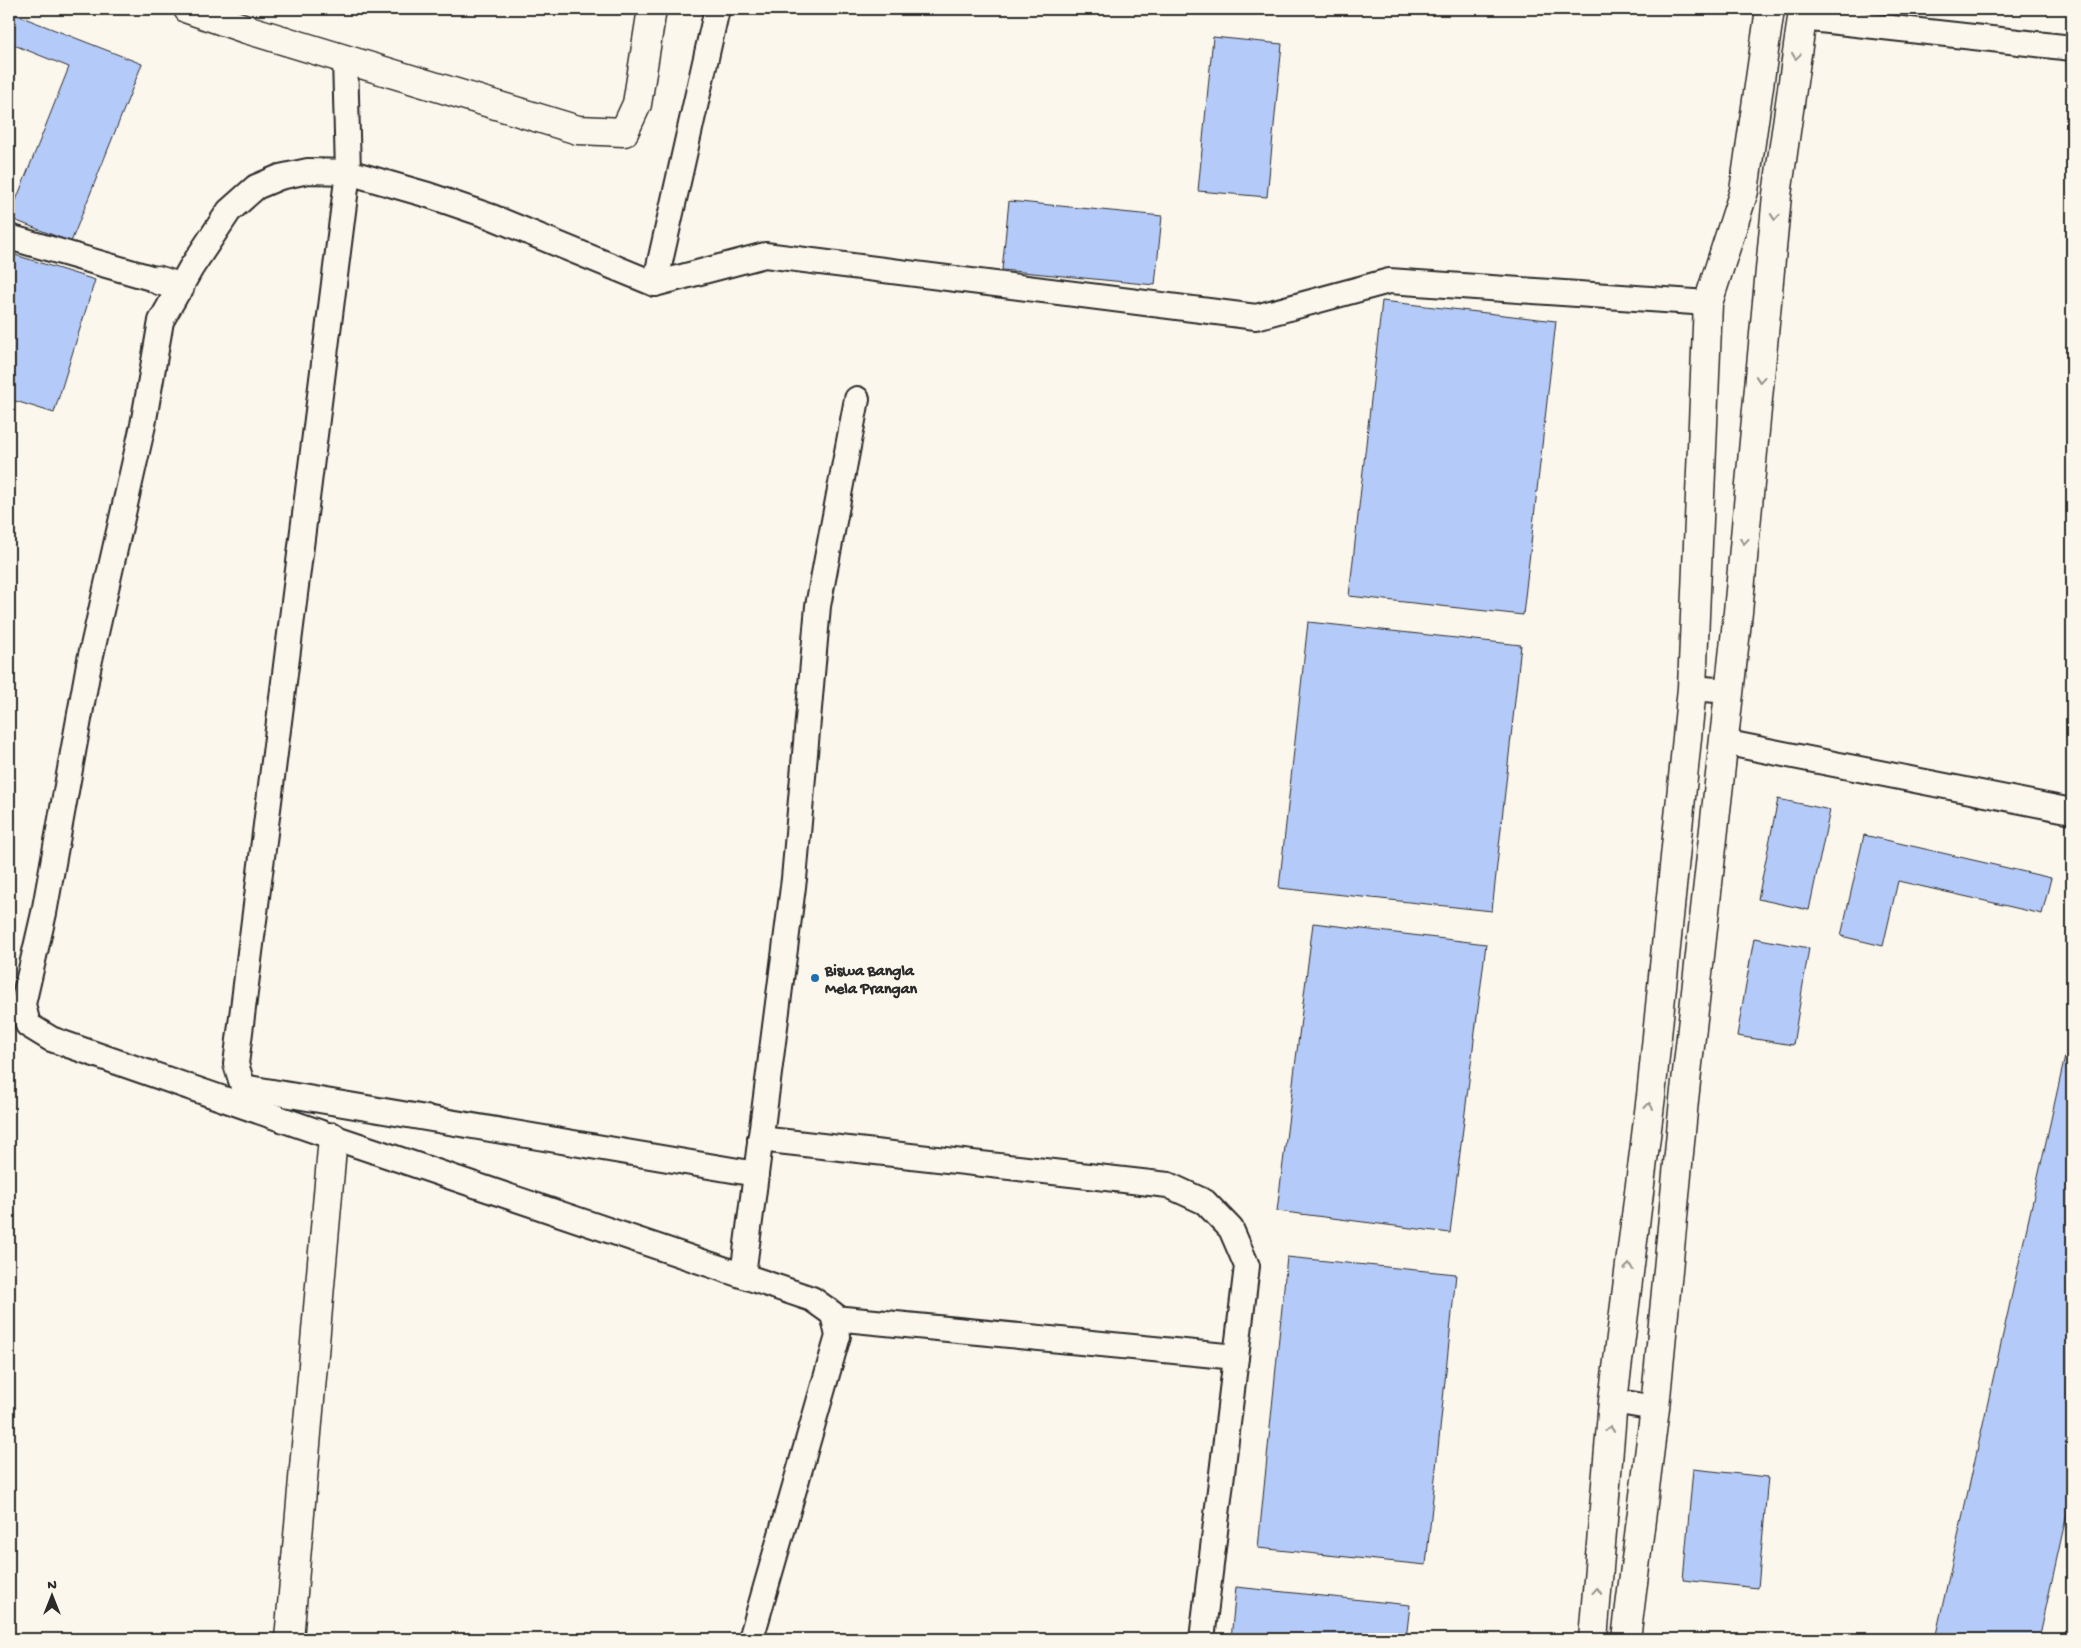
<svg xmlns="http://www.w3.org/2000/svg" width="2081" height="1648" viewBox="0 0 2081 1648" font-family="'Gochi Hand',sans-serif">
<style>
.building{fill:#b4caf9;stroke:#2b2b2b}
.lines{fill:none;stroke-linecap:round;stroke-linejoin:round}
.service-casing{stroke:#2b2b2b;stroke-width:28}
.minor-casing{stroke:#2b2b2b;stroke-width:31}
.service{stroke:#fbf7ec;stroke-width:24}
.minor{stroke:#fbf7ec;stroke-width:28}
.oneway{stroke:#93918c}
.poi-dot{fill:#1f6fb2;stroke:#fbf7ec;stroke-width:2}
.labels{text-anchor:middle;stroke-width:5;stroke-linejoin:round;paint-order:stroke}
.poi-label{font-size:16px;font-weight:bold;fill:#2b2b2b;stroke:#fbf7ec;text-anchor:start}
</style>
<rect width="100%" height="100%" fill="#fbf7ec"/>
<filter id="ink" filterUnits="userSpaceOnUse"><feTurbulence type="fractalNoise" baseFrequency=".02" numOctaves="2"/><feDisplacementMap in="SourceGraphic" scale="10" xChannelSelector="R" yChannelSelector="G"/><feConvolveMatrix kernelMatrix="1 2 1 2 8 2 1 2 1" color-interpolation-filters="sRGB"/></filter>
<g filter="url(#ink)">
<!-- building -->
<g class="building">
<path d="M9,12L142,64L71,242L9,218L69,67L9,43Z"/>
<path d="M1213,37L1282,44L1267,197L1198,191Z"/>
<path d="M1009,201L1162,216L1155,285L1002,270Z"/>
<path d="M9,253L95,280L54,413L9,399Z"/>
<path d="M1382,301L1556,321L1523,615L1349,596Z"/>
<path d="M1308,622L1521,645L1492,911L1279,888Z"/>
<path d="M1778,799L1830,810L1809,910L1758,899Z"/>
<path d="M1864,835L2051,878L2042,914L1898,881L1883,946L1841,936Z"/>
<path d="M1313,923L1486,944L1450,1233L1277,1211Z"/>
<path d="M1754,938L1809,948L1793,1045L1737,1036Z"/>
<path d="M2072,1025V1490L2039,1639H1935Z"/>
<path d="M1287,1257L1456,1274L1426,1565L1258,1548Z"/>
<path d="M1693,1469L1768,1477L1758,1588L1683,1580Z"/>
<path d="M1236,1587L1410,1605L1406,1639H1231Z"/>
</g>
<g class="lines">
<!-- service casing -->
<g class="service-casing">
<g id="service">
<path d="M717,9L655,284L492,217L428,195L348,172L308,171L280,177L256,187L229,211L191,268L161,321L143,425L89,664L44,913L23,1004L28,1025L51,1039L333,1137L812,1299L833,1314L838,1336L751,1639"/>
<path d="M1802,18L2072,48"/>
<path d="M345,59L348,172L236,1064L243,1087L756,1174"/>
<path d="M9,237L158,280"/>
<path d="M655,284L765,255L1256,317L1389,281L1708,303"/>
<path d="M1692,688L1729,691"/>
<path d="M1723,742L2072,811"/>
<path d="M760,1139L1168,1185L1205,1202L1231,1229L1247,1266L1202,1639"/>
<path d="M743,1275L794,879L818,606L857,399"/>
<path d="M834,1318L1236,1357"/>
<path d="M1613,1401L1655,1408"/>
</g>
</g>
<!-- minor casing -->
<g class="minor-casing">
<g id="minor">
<path d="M188,9L246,29L578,130L624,132L637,104L652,9"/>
<path d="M158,280L180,287"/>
<path d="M289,1639L333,1137"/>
<path d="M1593,1639L1613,1401L1651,1096L1692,688L1708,303L1744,191L1770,9"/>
<path d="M1626,1639L1655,1408L1684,1100L1738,612L1777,195L1802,18L1805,9"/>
</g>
</g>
<!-- service -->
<use href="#service" class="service"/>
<!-- minor -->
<use href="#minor" class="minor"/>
</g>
<!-- one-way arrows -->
<defs><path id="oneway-chevron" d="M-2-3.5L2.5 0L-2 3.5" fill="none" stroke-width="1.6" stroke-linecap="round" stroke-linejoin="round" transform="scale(1.25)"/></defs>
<g class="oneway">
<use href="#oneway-chevron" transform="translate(1796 56) rotate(98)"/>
<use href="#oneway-chevron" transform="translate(1775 217) rotate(95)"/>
<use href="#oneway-chevron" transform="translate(1760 379) rotate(95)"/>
<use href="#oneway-chevron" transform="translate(1744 541) rotate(95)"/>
<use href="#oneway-chevron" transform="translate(1649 1106) rotate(-83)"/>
<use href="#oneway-chevron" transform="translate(1629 1267) rotate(-83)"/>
<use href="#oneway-chevron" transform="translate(1610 1429) rotate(-85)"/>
<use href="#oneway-chevron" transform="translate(1597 1591) rotate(-85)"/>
</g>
</g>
<!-- markers -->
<circle class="poi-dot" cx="815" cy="978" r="5"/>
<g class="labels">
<!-- poi labels -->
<g class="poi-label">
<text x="825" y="975">Biswa Bangla<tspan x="825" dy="18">Mela Prangan</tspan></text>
</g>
</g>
<!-- margin -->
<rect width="2081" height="1648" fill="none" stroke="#fbf7ec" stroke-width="30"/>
<rect x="15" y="15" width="2051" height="1618" fill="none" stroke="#2b2b2b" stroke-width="2" filter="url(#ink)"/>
<!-- north arrow -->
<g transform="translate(52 1596)" stroke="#fbf7ec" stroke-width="4" paint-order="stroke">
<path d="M0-4L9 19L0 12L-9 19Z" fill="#2b2b2b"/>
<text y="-8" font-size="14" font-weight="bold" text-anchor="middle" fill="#2b2b2b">N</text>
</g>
</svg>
